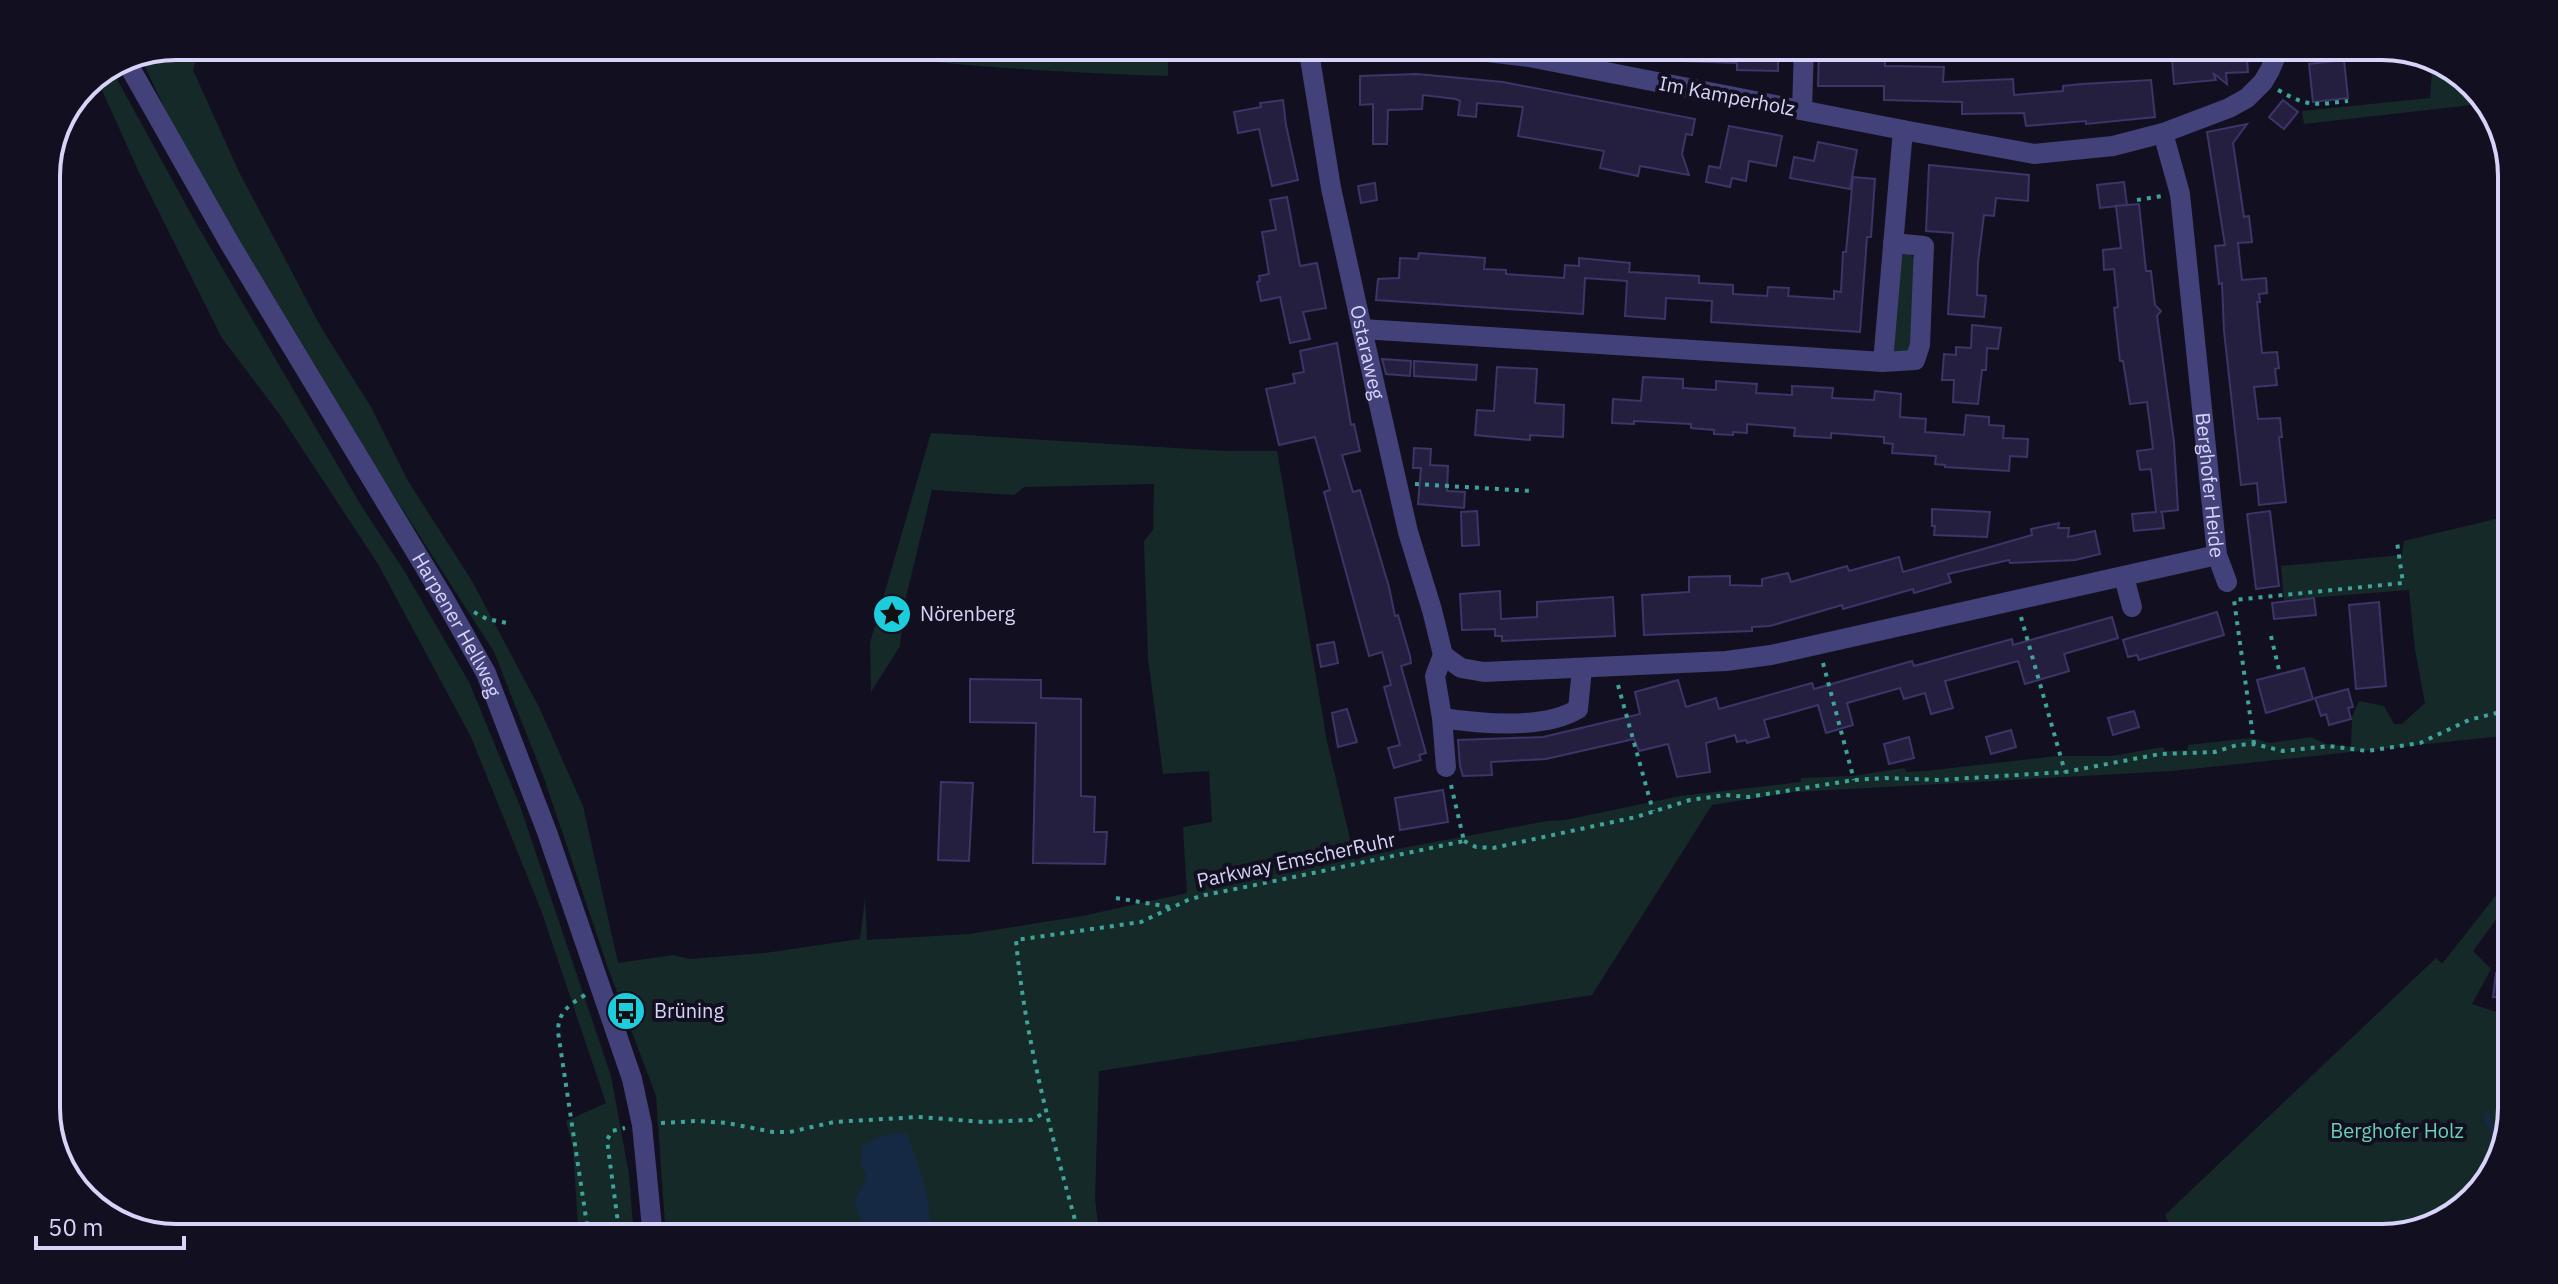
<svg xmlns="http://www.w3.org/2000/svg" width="2558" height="1284" viewBox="0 0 2558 1284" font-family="'IBM Plex Sans',sans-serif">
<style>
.green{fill:#142928}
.water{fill:#162944}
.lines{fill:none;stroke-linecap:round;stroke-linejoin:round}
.stream{stroke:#162944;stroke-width:6}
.building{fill:#241f3e;stroke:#3d3467;stroke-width:2}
.path{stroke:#3ea49b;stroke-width:4;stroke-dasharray:4 6;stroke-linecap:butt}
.minor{stroke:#424179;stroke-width:20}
.labels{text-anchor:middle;stroke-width:8;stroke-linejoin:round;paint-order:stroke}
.street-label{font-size:20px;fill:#d8d4f9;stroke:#121020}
.poi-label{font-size:20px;fill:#d8d4f9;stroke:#121020;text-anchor:start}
.park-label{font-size:20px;fill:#6acfb4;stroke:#121020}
.rim{fill:none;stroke:#d8d4f9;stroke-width:4}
</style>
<rect width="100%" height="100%" fill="#121020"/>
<!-- green -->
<g class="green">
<path d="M196,46H200L193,70L239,172L322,329L371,407L408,481L472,581L539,707L583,806L618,963L673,955L690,959L765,953L860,939L865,898L867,940L969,934L1082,916L1187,893L1183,827L1212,822L1209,771L1163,774L1148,658L1144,541L1153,530L1154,484L1024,487L1014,495L932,490L905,601L900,646L871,692L870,643L931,433L1225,451H1277L1327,741L1355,860L1370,854L1547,821L1565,820L1680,796L1801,782V778L1853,776L1904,768L1907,772L1925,771L2058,756H2112L2163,747L2165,751L2188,750V745L2251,738L2270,743L2311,737L2326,744L2351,747L2352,717L2359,701L2384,706L2394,724H2402L2425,703L2415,650L2409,590L2284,600L2281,566L2402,555L2404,541L2512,515V735L2172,771L1795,792L1712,805L1592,995L1099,1071L1095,1200L1100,1238H666L656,1096L608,968L544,778L494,652L339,410L182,146L142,60L174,47L178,54Z"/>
<path d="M819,46H1168V76C1049,72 936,66 819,46Z"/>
<path d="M2433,58L2439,59L2489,103L2304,124L2302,111L2430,98Z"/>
<path d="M113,72L196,223L362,507L405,572L469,682L520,806L611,1076L629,1174L634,1238H496L578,1226L573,1147L566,1121L606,1103L541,910L471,737L378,564L280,415L222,338L137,168L97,79Z"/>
<path d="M1907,253L1916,259L1912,349L1905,353L1895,352L1890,346L1900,255Z"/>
<path d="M2512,875V898L2473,951L2491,969L2472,1004L2512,1017V1108L2499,1165L2454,1216L2382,1238H2175L2165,1215L2436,958L2442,964Z"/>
</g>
<!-- water -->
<path class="water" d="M906,1133C918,1159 935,1210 928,1238H854L861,1219C847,1194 864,1195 866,1172L861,1167L862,1146L883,1135Z"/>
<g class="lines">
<!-- stream -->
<path class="stream" d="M2486,1115L2502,1152"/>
</g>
<!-- building -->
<g class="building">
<path d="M1684,46H1778V71L1737,70V63L1683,61Z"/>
<path d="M2171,46H2246L2248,72L2226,73L2227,84L2213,73L2216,80L2174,84Z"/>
<path d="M1819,51H1875V53H1885V66L1944,67L1943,82L2013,79L2014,95L2063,91V86L2082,84L2151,80L2155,117L2086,124V121L2026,126L2024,113L1962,114V102L1884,100V86H1818Z"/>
<path d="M2344,60L2348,98L2313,102L2309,64Z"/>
<path d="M1417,74L1503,82L1695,119L1692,135L1686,134L1682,154L1689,175L1640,166L1638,176L1600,168L1604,151L1518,136L1523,107L1477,103L1476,117L1458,115L1460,101L1456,99L1423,95L1422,109L1388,110L1387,144H1373V104L1360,105V76Z"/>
<path d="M1283,100L1286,125L1298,180L1272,186L1259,129L1238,133L1234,112L1261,107L1260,103Z"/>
<path d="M2283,100L2298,112L2284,129L2269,117Z"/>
<path d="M2247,124L2233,143L2244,217L2249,216L2252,242L2238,243L2240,262L2242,280L2266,278L2267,293L2259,294L2260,302H2257L2262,353L2277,352L2279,368L2275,369L2277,385L2254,387L2258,419L2280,418L2282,437H2279L2286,502L2259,505L2257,483L2241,485L2224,331L2222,283L2219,284L2215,246L2225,245L2207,132Z"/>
<path d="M1729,126L1782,136L1776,166L1749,161L1746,181L1732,178L1730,187L1706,182L1709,166L1720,168Z"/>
<path d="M1818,142L1857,150L1850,189L1790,178L1794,157L1814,161Z"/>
<path d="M1929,165L2029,175L2028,201L1996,198L1994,216L1984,215L1978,262L1977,295L1986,296L1984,317L1948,314L1953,233L1926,231Z"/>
<path d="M1853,177L1875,179L1871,237H1867L1860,332L1711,322L1712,301L1666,298L1665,319L1625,316L1627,281L1585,278L1583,314L1376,300L1378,279L1399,278L1400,258L1418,259L1419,253L1485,258L1484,269L1506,270V274L1564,278L1565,265L1579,266V258L1630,263L1629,272L1699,276V283L1733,285V294L1767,296L1768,287L1789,288L1788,296L1834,299V291L1841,292L1843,252H1846Z"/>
<path d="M2124,182L2127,205L2100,208L2097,185Z"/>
<path d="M1375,183L1377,200L1361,203L1358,186Z"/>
<path d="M1287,197L1300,266L1317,263L1326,308L1303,312L1310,339L1290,343L1280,297L1261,301L1257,282L1260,281L1259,276L1269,274L1262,232L1276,230L1270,200Z"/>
<path d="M2139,204L2146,271H2151L2155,305L2161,311L2157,316L2174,442L2178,510L2160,512H2162L2164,528L2134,531L2132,514L2156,512L2151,469L2140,470L2137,451L2153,449L2150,425L2147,402L2130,404L2123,361H2120L2114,308L2118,307L2114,269L2104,270L2103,250L2121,248L2116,206Z"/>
<path d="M1972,325L2001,328L1998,349L1987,348L1986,370H1982L1978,404L1953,402L1954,380H1942L1944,354L1956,355V347L1971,348Z"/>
<path d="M1337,343L1351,425L1354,424L1360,451L1342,455L1353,492L1360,490L1389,587L1395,616L1398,615L1410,656L1411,663L1401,666L1426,753L1419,755L1421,760L1394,768L1388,748L1400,745L1384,687L1391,685L1382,652L1369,656L1324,492L1330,490L1315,437L1279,445L1266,389L1295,383L1293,374L1304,372L1300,351Z"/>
<path d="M1382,359L1411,361L1410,376L1386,374Z"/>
<path d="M1414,361L1477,365L1476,380L1414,376Z"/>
<path d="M1497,367L1537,369L1535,403L1564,405L1563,437L1530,435V440L1475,435L1477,410L1494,411Z"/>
<path d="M1643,377L1683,379V388L1716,390V381L1757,384L1756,393L1792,395V386L1833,388L1832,398L1851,399L1874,400L1875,391L1901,394L1900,417L1926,419L1925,432L1964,435L1966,415L1989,417V425L2004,426L2003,438L2028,439L2027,457L2010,456L2009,471L1945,467V465L1935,464L1936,456L1892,453L1893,444L1884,443V437L1831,433V438L1794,436L1795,428L1747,424V433L1733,432V435L1714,434V430L1691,428V424L1634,421V424L1612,423L1613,399L1641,401Z"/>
<path d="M1414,448L1431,449L1430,465L1448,466L1447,491L1465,492L1464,508L1418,504L1421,468H1413Z"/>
<path d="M1932,509L1990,512L1987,537L1934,535L1935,526H1932Z"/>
<path d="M1477,511L1479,545L1462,546L1461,512Z"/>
<path d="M2270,511L2279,586L2256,589L2247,514Z"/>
<path d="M2059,523L2058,528H2069L2068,537L2095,531L2100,554L2075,560L2010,563L2009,560L1948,574L1951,582L1914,593L1913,589L1843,609L1842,605L1770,626L1752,627V631L1644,635L1642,595L1689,592V577L1730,576V585L1762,586V579L1788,573L1791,582L1847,566L1849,571L1899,557L1903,572L2032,535L2031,529Z"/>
<path d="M1500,591L1501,619L1537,617V602L1613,597L1615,636L1502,641V636H1495V629L1462,630L1460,594Z"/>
<path d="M2314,598L2316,615L2274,619L2272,603Z"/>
<path d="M2379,602L2386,686L2356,689L2349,605Z"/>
<path d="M2217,612L2224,635L2139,660L2137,655L2128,657L2123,640Z"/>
<path d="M2112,617L2118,638L2064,654L2069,671L2025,684L2018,661L1945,681L1953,708L1931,714L1925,693L1904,699L1900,688L1847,703L1853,725L1826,733L1818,705L1783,715L1764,720L1769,737L1747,743L1746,740L1737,742L1735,735L1706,743L1710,772L1677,777L1668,744L1639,751L1634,739L1546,759L1491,762L1492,775L1463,776L1460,766L1458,740L1543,737L1640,714L1635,692L1678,680L1686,707L1716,698L1719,709L1812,683L1814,689L1912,661L1914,666L2012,639L2013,645Z"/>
<path d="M1334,642L1338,663L1321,667L1317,645Z"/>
<path d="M2304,668L2313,699L2266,713L2257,680Z"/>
<path d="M970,679L1041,680V698L1081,699V796L1095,797L1094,832H1107L1105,864L1033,863L1036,723L970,722Z"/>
<path d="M2348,689L2353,707L2348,708L2351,719L2329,725L2326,714L2321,716L2315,698Z"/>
<path d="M1347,709L1357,742L1338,747L1332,713Z"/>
<path d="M2134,711L2139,727L2113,735L2108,718Z"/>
<path d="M2011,730L2016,747L1991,754L1986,737Z"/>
<path d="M1909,737L1914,758L1889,764L1884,744Z"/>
<path d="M941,782L973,783L969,861L938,860Z"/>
<path d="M1443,790L1448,822L1400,830L1395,798Z"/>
<path d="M2496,973L2512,975V998L2493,997Z"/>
</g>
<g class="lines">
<!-- path -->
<g class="path">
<path d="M2278,90C2308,107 2314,105 2348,101"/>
<path d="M2137,200L2162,196"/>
<path d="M1415,484L1531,491"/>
<path d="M474,612L487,619L507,623"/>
<path d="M2021,617L2065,772"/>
<path d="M2271,636L2279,670"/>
<path d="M1823,663L1854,780"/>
<path d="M1618,685L1653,811"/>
<path d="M2254,744L2234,600L2403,583L2397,542"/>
<path d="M1451,785L1464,841"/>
<path d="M1464,841L1476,847L1493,848L1636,817L1690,800L1726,795L1748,797L1854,780L1885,778L1939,780L2065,772L2160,754L2215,752L2237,745L2254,744L2283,751L2329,746L2367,751L2420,743L2469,720L2512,709"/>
<path d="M1116,898L1170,907"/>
<path d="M585,995C569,1005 558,1012 558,1032L589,1238"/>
<path d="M661,1123L697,1121L727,1123L773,1132H790L834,1122L918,1117L984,1122L1031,1120L1046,1112"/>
<path d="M620,1238L607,1140L612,1131L625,1128"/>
<path d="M1080,1238C1053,1140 1025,1042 1016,940L1141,922L1188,900L1205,895C1292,878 1378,859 1464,841"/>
</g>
<!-- minor -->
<g class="minor">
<path id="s1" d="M1308,46L1331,188L1362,329L1408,532L1432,610L1443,655"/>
<path d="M1308,49L1369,46"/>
<path id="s2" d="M129,66L230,244L443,597L486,673L547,832L632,1079L642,1125L653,1238"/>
<path d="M1802,110L1804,46"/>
<path d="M1903,130L2034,154L2113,146L2163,133L2229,108L2247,98L2263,82L2270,70L2280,46"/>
<path id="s3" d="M2163,133L2180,194L2217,555L2227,582"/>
<path d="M1362,329L1883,362L1903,130L1529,57L1455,48L1391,46"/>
<path d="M1883,362L1915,360L1920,345L1924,246L1893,243"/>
<path d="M2124,577L2132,607"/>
<path d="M1443,655L1461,668L1484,672L1726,661L1771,655L2217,555"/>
<path d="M1443,655L1435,676L1442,718L1446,767"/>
<path d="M1442,718C1482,724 1543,730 1578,709L1582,669"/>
</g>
</g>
<!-- icons -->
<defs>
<g id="sight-disc" transform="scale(2)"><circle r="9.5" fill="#1ecddc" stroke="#121020"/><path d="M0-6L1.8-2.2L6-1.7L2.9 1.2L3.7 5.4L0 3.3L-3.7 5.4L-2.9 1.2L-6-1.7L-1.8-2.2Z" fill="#111"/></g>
<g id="bus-disc" transform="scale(2)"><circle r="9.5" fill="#1ecddc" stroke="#121020"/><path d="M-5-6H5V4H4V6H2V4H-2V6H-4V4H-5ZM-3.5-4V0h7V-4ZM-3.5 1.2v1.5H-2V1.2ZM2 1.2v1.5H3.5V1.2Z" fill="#111"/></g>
</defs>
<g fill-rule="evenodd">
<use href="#sight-disc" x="892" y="614"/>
<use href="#bus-disc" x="626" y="1011"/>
</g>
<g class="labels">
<!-- street labels -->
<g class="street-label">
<text transform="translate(1727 96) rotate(11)" y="7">Im Kamperholz</text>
<text dy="7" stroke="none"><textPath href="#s1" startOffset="312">Ostaraweg</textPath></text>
<text dy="7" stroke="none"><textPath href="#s3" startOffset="356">Berghofer Heide</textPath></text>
<text dy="7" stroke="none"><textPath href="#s2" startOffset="648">Harpener Hellweg</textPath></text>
<text transform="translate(1296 860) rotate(-12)" y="7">Parkway EmscherRuhr</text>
</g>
<!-- poi labels -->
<g class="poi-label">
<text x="920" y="621">Nörenberg</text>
<text x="654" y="1018">Brüning</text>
</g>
<!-- park labels -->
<g class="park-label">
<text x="2397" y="1138">Berghofer Holz</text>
</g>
</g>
<!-- crop -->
<path d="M0 0H2558V1284H0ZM176 60H2382A116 116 0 0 1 2498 176V1108A116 116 0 0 1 2382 1224H176A116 116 0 0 1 60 1108V176A116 116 0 0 1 176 60Z" fill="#121020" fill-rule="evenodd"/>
<path class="rim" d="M176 60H2382A116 116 0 0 1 2498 176V1108A116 116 0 0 1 2382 1224H176A116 116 0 0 1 60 1108V176A116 116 0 0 1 176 60Z"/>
<!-- scale -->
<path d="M36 1236v12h148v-12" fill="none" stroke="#d8d4f9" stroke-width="4"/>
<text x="48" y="1236" font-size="24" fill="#d8d4f9" stroke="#121020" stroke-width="6" paint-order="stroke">50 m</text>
</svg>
